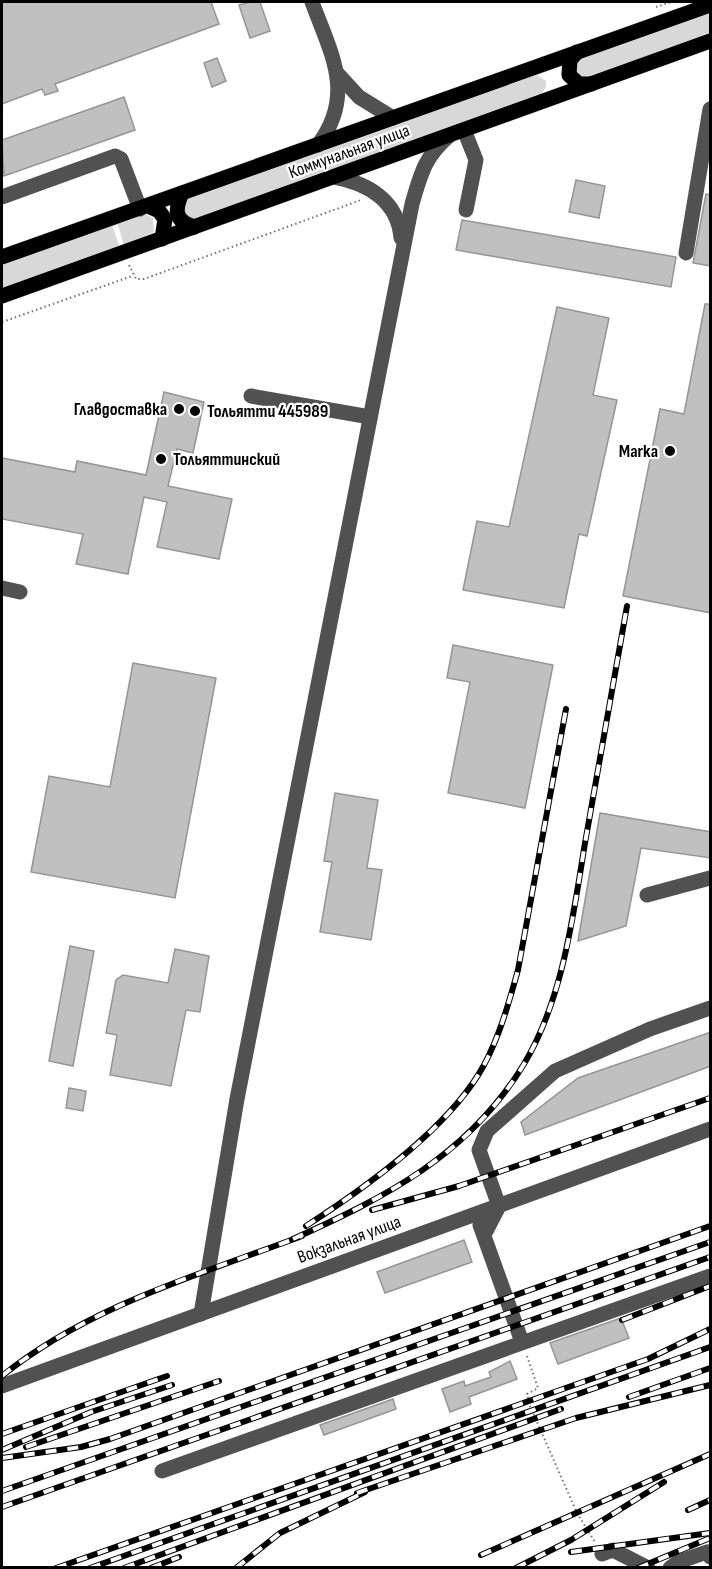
<svg xmlns="http://www.w3.org/2000/svg" width="712" height="1569" viewBox="0 0 712 1569" font-family="'Sofia Sans Condensed',sans-serif">
<style>
.green{fill:#d8d8d8}
.building{fill:#c0c0c0;stroke:#959595;stroke-width:1.5}
.lines{fill:none;stroke-linecap:round;stroke-linejoin:round}
.major-casing{stroke:#dbdbdb;stroke-width:16}
.path{stroke:#737373;stroke-width:2;stroke-dasharray:1.5 3;stroke-linecap:butt}
.minor{stroke:#515151;stroke-width:15}
.major{stroke:#000;stroke-width:15}
.rail-casing{stroke:#000;stroke-width:6}
.rail{stroke:#fff;stroke-width:4;stroke-dasharray:11;stroke-linecap:butt}
.poi-dot{fill:#000;stroke:#fff;stroke-width:2}
.labels{text-anchor:middle;stroke-width:4.5;stroke-linejoin:round;paint-order:stroke}
.street-label{font-size:18px;fill:#000;stroke:#fff}
.poi-label{font-size:18px;font-weight:bold;fill:#000;stroke:#fff;text-anchor:end}
</style>
<rect width="100%" height="100%" fill="#fff"/>
<!-- green -->
<g class="green">
<path d="M710,11V35L588,79H581L573,67L576,61Z"/>
<path d="M537,75L546,81V87L539,97L199,218L190,219L184,212L185,200Z"/>
<path d="M143,213L153,218L154,232L124,245L117,222Z"/>
<path d="M112,224L119,246L2,288V263Z"/>
</g>
<!-- building -->
<g class="building">
<path d="M2,2H211L219,24L55,84L58,91L45,95L42,89L2,104Z"/>
<path d="M250,2H260L270,31L250,38L239,5Z"/>
<path d="M217,58L226,81L212,87L204,63Z"/>
<path d="M124,97L135,130L4,176L2,140Z"/>
<path d="M576,180L605,186L599,218L569,212Z"/>
<path d="M706,194L711,195V266L693,263Z"/>
<path d="M462,220L676,257L671,287L456,250Z"/>
<path d="M705,304H711V613L623,596L660,409L684,414Z"/>
<path d="M557,307L609,318L593,395L617,400L587,536L579,534L564,608L463,590L477,521L509,527Z"/>
<path d="M164,392L204,402L193,453L177,449L168,486L232,499L219,559L157,547L167,502L144,497L128,574L76,564L83,534L2,519V458L75,472L77,461L146,475Z"/>
<path d="M453,645L553,665L525,808L448,793L470,682L447,678Z"/>
<path d="M133,663L216,678L175,898L31,872L49,776L110,787Z"/>
<path d="M335,793L378,800L367,868L382,870L371,940L320,932L332,862L324,861Z"/>
<path d="M600,813L711,832V858L641,848L626,926L578,941Z"/>
<path d="M70,946L94,951L73,1066L49,1061Z"/>
<path d="M175,949L209,956L200,1012L186,1010L171,1086L110,1075L117,1035L106,1033L116,980L123,975L168,983Z"/>
<path d="M711,1032V1066L525,1135L521,1122L578,1078Z"/>
<path d="M69,1088L86,1091L83,1111L66,1108Z"/>
<path d="M464,1240L472,1262L385,1293L377,1272Z"/>
<path d="M621,1318L629,1338L558,1364L550,1343Z"/>
<path d="M510,1361L517,1379L469,1397L471,1404L450,1412L442,1389L464,1381L465,1386L491,1377L489,1372Z"/>
<path d="M393,1399L396,1409L324,1435L320,1425Z"/>
</g>
<g class="lines">
<!-- major casing -->
<g class="major-casing">
<g id="major">
<path d="M577,52L570,60L569,75L579,84H591"/>
<path d="M182,193C174,211 175,221 194,227"/>
<path d="M148,206L159,211L165,219L162,239"/>
<path d="M2,257L710,5"/>
<path d="M2,296L710,41"/>
</g>
</g>
<!-- path -->
<g class="path">
<path d="M656,7L671,2"/>
<path d="M129,265L136,279H144L361,200"/>
<path d="M2,322L132,276"/>
<path d="M527,1356L538,1388L527,1394L530,1406L577,1513L595,1542"/>
</g>
<!-- minor -->
<g class="minor">
<path d="M312,2C331,54 356,94 318,145"/>
<path d="M337,73L359,97L393,118"/>
<path d="M464,130L476,160L466,210"/>
<path d="M334,177C368,183 398,201 401,238"/>
<path d="M2,197L115,156L121,159L140,209"/>
<path d="M686,253L710,109"/>
<path d="M251,396L370,417"/>
<path d="M2,588L20,592"/>
<path d="M647,895L710,878"/>
<path d="M480,1225L522,1342"/>
<path d="M484,1235L499,1206L479,1150L487,1131L555,1071L650,1029L710,1008"/>
<path d="M201,1314L237,1099L412,204C421,173 425,156 450,135"/>
<path d="M2,1386L710,1129"/>
<path d="M162,1471L710,1276"/>
<path d="M602,1554L613,1550L648,1568"/>
<path d="M670,1568L678,1562L707,1552L710,1557"/>
</g>
<!-- major -->
<use href="#major" class="major"/>
<!-- rail casing -->
<g class="rail-casing">
<g id="rail">
<path d="M372,1210L459,1186L710,1098"/>
<path d="M306,1226C365,1188 450,1128 484,1065C500,1035 509,1002 518,970L566,709"/>
<path d="M293,1239C386,1197 469,1155 524,1064C563,999 573,916 585,843C599,764 613,685 627,606"/>
<path d="M622,1320L710,1286"/>
<path d="M2,1376C89,1306 198,1275 302,1236"/>
<path d="M629,1397L710,1368"/>
<path d="M2,1434L167,1376"/>
<path d="M26,1447L219,1381"/>
<path d="M2,1450L91,1412L172,1385"/>
<path d="M2,1458L81,1447L110,1439L710,1226"/>
<path d="M2,1491L710,1242"/>
<path d="M357,1493L576,1418L710,1385"/>
<path d="M2,1507L710,1257"/>
<path d="M688,1510L710,1500"/>
<path d="M571,1552L710,1533"/>
<path d="M481,1555L710,1454"/>
<path d="M56,1568L648,1359L710,1329"/>
<path d="M90,1568L710,1347"/>
<path d="M124,1568L561,1409"/>
<path d="M151,1568L179,1557"/>
<path d="M236,1568L280,1533L365,1492"/>
<path d="M516,1568L571,1540L664,1482"/>
<path d="M638,1568L710,1538"/>
</g>
</g>
<!-- rail -->
<use href="#rail" class="rail"/>
</g>
<!-- markers -->
<g class="poi-dot">
<circle cx="179" cy="409" r="6"/>
<circle cx="195" cy="411" r="6"/>
<circle cx="670" cy="451" r="6"/>
<circle cx="161" cy="459" r="6"/>
</g>
<g class="labels">
<!-- street labels -->
<g class="street-label">
<text transform="translate(349 151) rotate(-20)" y="6">Коммунальная улица</text>
<text transform="translate(349 1239) rotate(-20)" y="6">Вокзальная улица</text>
</g>
<!-- poi labels -->
<g class="poi-label">
<text x="167" y="415">Главдоставка</text>
<text x="207" y="417" text-anchor="start">Тольятти 445989</text>
<text x="658" y="457">Marka</text>
<text x="173" y="465" text-anchor="start">Тольяттинский</text>
</g>
</g>
<!-- border -->
<rect width="712" height="1569" fill="none" stroke="#000000" stroke-width="6"/>
</svg>
